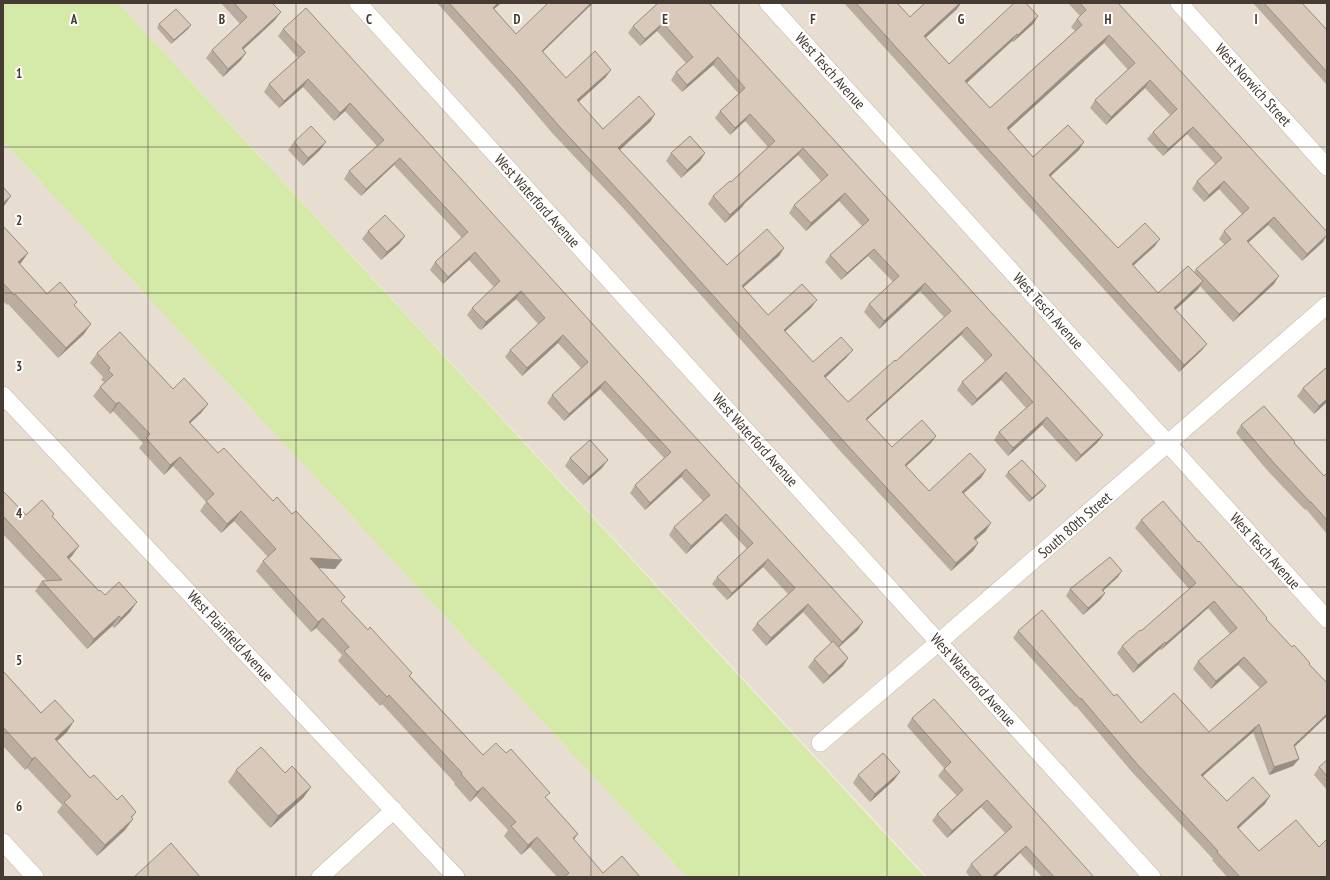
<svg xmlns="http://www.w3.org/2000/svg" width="1330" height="880" viewBox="0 0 1330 880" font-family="'PT Sans Narrow',sans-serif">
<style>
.residential{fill:#e7ddd0}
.green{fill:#d5eaa8}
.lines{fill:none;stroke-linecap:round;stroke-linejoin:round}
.street-casing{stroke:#c2b5a8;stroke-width:18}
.street{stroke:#fff;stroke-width:17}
.wall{fill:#baada0;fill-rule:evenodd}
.shaded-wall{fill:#978d82}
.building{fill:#d8c9ba;stroke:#978d82}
.grid{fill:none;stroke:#453b33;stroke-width:1;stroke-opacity:0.55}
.labels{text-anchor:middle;stroke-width:4;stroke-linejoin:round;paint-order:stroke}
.street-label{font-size:15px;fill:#453b33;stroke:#fff}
.grid-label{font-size:13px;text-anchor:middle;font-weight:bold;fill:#453b33;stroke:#fff;stroke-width:4;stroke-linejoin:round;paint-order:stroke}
</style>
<rect width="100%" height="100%" fill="#f3ece3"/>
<!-- residential -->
<g class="residential">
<path d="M118,3H1327V877H927Z"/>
<path d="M3,141L687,877H3Z"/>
</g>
<!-- green -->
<path class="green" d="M3,3H118L925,877H687L3,141Z"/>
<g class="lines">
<!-- street casing -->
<g class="street-casing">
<g id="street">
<path d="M358,3L641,315L1152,877"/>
<path d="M768,3L1327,619"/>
<path d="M1179,3L1327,167"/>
<path d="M3,395L456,877"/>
<path d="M820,743L939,642L1327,305"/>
<path d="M3,842L35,877"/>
<path d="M320,877L394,810"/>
</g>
</g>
<!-- street -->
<use href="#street" class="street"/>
</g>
<!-- wall -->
<g class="wall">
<path d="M221,3H272L275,20L243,50L246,53L240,61L223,77L206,58L212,50L240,24Z"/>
<path d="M437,3H501L494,9L516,34L593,3L543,52L566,78L606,77L578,102L603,129L655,114L650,122L620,150L727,265L784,248L779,256L743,287L768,315L811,308L785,331L813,362L847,357L825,377L848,402L896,361L944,317L920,291L879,329L864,312L869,304L893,282L868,256L841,280L825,262L830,255L862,226L839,201L806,231L789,213L794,205L821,181L798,155L745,203L742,207L725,223L708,204L713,196L731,182L768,147L745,121L730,135L715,118L720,111L739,94L713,65L682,92L671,80L676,72L686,63L657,31L640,46L628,33L633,26L657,4L656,3H709L1103,435L1097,443L1076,462L1042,425L1008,456L994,440L999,432L1026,408L1001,380L972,406L957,390L962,382L985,361L961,335L867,420L892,447L931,443L906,466L929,491L986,470L981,478L964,493L986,531L975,540L978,543L973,551L951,571L842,453L624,209L553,134L513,87Z"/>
<path d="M844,3H897L910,17L925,3H961L957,9L925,37L949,64L1038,16L1033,24L1013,42L1012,41L967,83L990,108L1075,31L1071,27L1077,19L1080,16L1068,3H1118L1323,242L1302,261L1268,225L1248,243L1274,284L1233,322L1200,286L1198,289L1175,310L1207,344L1201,351L1179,372ZM1104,43L1128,70L1095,100L1090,108L1106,125L1145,88L1170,115L1153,132L1147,139L1163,156L1187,134L1215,164L1197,181L1192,189L1204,202L1219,189L1242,214L1224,231L1219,239L1225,245L1196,269L1194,272L1158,293L1133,266L1155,246L1118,248L1051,176L1079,150L1033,157L1008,129Z"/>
<path d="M1253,3H1302L1327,30V85Z"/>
<path d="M159,24L191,25L188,29L171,44L157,28Z"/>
<path d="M283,29L858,630L839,647L848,658L843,666L823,684L808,667L814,659L831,643L803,612L766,646L752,630L757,623L788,594L763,567L727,600L712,584L717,577L747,549L721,521L686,554L669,535L674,527L703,501L681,477L645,510L630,493L635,485L664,458L600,389L564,421L547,403L552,395L581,368L558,343L522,376L505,357L510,350L538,324L516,299L481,330L478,328L467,315L472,308L494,287L469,260L443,284L430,270L435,262L462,238L394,165L361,196L344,179L349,171L377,146L345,111L334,121L303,87L279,108L264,92L269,84L298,58L278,36Z"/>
<path d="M294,142L320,150L303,166L288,150Z"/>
<path d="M671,153H705L700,161L681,178L666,161Z"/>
<path d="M3,226L28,253L20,264L47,294L74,306L84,334L58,358L8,304L7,305L3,301Z"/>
<path d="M368,231L405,236L399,244L381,260L362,239Z"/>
<path d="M97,353L173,389L208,404L201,413L190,423L218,453L335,569L319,568L342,602L483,755L547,799L578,834L574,840L603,873L640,877H557L530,847L521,855L504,836L508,830L476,796L470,802L454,784L455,783L382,704L380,706L338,661L342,655L316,628L311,632L256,571L263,561L268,557L234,521L221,533L200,511L206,502L173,466L164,475L139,448L143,443L113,411L110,414L93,396L100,387L104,382L101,380L103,377L90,363Z"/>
<path d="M1327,367V402L1314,414L1297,396L1303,388Z"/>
<path d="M1241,425L1295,443L1324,476L1327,473V534L1306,509L1305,510L1267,470L1236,433Z"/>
<path d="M570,458L602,468L583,485L565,466Z"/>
<path d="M1008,472L1043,490L1029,502L1005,476Z"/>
<path d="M3,491L26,515L54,514L52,516L72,556L69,558L99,591L130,612L114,628L112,626L87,649L35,591L42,581H47L3,534Z"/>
<path d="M1141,520L1198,542L1266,620L1292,647L1309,665L1327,716L1294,747L1299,759L1293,766L1269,775L1253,732L1203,776L1227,801L1265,804L1238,829L1259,851L1327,877H1227L1212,860L1213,859L1132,772L1076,706L1075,707L1013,638L1018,631L1114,696L1141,723L1209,732L1260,688L1238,665L1211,689L1193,669L1198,661L1230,634L1208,608L1161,650L1160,649L1133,673L1117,653L1122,646L1141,631L1189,589L1135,528Z"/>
<path d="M1118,577L1103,591L1105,593L1100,600L1083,615L1066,596L1070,589Z"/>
<path d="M3,671L41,713L67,732L57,741L90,778L117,800L136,812L132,818L133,819L125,830L97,856L57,812L62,805L27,768L25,770L3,746Z"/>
<path d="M912,718L1094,877H1042L1020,853L995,877H970L966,872L971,864L1005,833L981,807L947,838L932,821L937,814L957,796L938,776L944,768L907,726Z"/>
<path d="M1327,760V790L1314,775L1319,767Z"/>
<path d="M236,770L285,773L311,787L303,798L270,828L228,782Z"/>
<path d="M900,772L894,780L870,802L853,783L858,775Z"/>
</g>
<!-- shaded-wall -->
<g class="shaded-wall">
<path d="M498,3H501L487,15L493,8Z"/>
<path d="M591,3H593L536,58L542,51Z"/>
<path d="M960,3H961L957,9L919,44L924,36Z"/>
<path d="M281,12L275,20L236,56L242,48Z"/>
<path d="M1038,16L1033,24L1013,42L1018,35Z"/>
<path d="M663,23L657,31L640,46L645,39Z"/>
<path d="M191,25L188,29L171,44L174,40Z"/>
<path d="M1017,34L1012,41L960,89L965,81Z"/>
<path d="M1109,35L1104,43L1002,136L1007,128Z"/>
<path d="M246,53L240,61L223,77L228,69Z"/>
<path d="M718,57L713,65L682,92L687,85Z"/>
<path d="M611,70L606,77L572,108L577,100Z"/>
<path d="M308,79L303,87L279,108L284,101Z"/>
<path d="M1150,80L1145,88L1106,125L1111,117Z"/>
<path d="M350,103L345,111L334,121L340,113Z"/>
<path d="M655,114L650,122L613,156L618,148Z"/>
<path d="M750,114L745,121L730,135L735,128Z"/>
<path d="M1193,127L1187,134L1163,156L1168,149Z"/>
<path d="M326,142L320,150L303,166L308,158Z"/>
<path d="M1084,142L1079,150L1044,182L1049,175Z"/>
<path d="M803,148L798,155L745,203L742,207L725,223L730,215L747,199Z"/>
<path d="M705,153L700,161L681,178L687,170Z"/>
<path d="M400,158L394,165L361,196L366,189Z"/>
<path d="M1224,181L1219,189L1204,202L1209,195Z"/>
<path d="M845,193L839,201L806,231L811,223Z"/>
<path d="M11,196L4,206L3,207V203Z"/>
<path d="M1274,217L1268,225L1241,249L1247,241Z"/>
<path d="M1327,235L1323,242L1302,261L1307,254Z"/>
<path d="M405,236L399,244L381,260L387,252Z"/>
<path d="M1160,239L1155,246L1126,272L1132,264Z"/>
<path d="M784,248L779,256L737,293L742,286Z"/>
<path d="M874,249L868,256L841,280L847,273Z"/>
<path d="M475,252L469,260L443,284L448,277Z"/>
<path d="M28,253L21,263L11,272L18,262Z"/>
<path d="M1279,276L1274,284L1233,322L1239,314Z"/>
<path d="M1203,281L1198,289L1169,316L1174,308Z"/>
<path d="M925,283L920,291L879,329L884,321Z"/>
<path d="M521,291L516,299L481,330L486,322Z"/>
<path d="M817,300L811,308L779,337L784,330Z"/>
<path d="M91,324L84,334L58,358L66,348Z"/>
<path d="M967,327L961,335L860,426L866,419Z"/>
<path d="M563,335L558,343L522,376L527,368Z"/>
<path d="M1207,344L1201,351L1179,372L1184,365Z"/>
<path d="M853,350L847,357L819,384L824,376Z"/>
<path d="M1006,372L1001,380L972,406L977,399Z"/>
<path d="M605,381L600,389L564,421L569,414Z"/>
<path d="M1327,399V402L1314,414L1319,406Z"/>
<path d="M119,402L113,411L110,414L116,404Z"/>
<path d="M208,404L201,413L182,431L189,422Z"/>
<path d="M1047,417L1042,425L1008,456L1013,448Z"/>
<path d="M1103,435L1097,443L1076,462L1081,455Z"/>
<path d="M936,436L931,443L900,472L905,465Z"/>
<path d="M180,457L173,466L164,475L170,465Z"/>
<path d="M608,460L602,468L583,485L589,477Z"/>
<path d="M686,469L681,477L645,510L650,503Z"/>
<path d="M986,470L981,478L957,499L962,492Z"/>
<path d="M1046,486L1043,490L1029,502L1032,498Z"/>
<path d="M241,511L234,521L221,533L227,524Z"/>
<path d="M726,514L721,521L686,554L691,546Z"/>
<path d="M991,523L986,531L969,546L974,538Z"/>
<path d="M978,543L973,551L951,571L956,563Z"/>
<path d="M79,546L72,556L60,567L67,557Z"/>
<path d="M310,558L342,560L335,569L303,567Z"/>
<path d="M768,559L763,567L727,600L732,593Z"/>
<path d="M1122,571L1118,577L1097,596L1102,590Z"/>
<path d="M1105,593L1100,600L1083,615L1088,608Z"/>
<path d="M1214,601L1208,608L1161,650L1166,643Z"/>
<path d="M137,602L130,612L114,628L121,618Z"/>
<path d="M808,604L803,612L766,646L771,638Z"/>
<path d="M119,616L112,626L87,649L94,639Z"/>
<path d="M323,618L316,628L311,632L318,622Z"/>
<path d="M863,622L858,630L837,649L842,642Z"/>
<path d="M1165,642L1160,649L1133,673L1138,665Z"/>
<path d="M1244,657L1238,665L1211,689L1216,681Z"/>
<path d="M848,658L843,666L823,684L829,676Z"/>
<path d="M389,695L382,704L380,706L387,697Z"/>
<path d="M1327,714V716L1288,753L1294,745Z"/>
<path d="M74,721L67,732L47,750L55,739Z"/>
<path d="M1259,724L1253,732L1196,782L1201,775Z"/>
<path d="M35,757L27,768L25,770L32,759Z"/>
<path d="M1299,759L1293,766L1269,775L1274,767Z"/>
<path d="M900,772L894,780L870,802L875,794Z"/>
<path d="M311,787L303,798L270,828L278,816Z"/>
<path d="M483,787L476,796L470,802L477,792Z"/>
<path d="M1270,796L1265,804L1231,835L1237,827Z"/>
<path d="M987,800L981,807L947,838L952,831Z"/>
<path d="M133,819L125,830L97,856L105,845Z"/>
<path d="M537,837L530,847L521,855L528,845Z"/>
<path d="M1026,846L1020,853L995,877H992Z"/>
</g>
<!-- building -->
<g class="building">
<path d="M234,3H272L281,12L242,48L246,53L228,69L212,50L247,17Z"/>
<path d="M449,3H498L493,8L516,34L548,3H591L542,51L566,78L595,51L611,70L577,100L603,129L639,96L655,114L618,148L727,265L767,229L784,248L742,286L768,315L802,284L817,300L784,330L813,362L841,337L853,350L824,376L848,402L895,360L896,361L951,311L925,283L884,321L869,304L899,276L874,249L847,273L830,255L869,220L845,193L811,223L794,205L828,175L803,148L747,199L730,215L713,196L730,181L731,182L775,141L750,114L735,128L720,111L745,88L718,57L687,85L676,72L693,57L663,23L645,39L633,26L658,3H709L1103,435L1081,455L1047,417L1013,448L999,432L1033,402L1006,372L977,399L962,382L992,355L967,327L866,419L892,447L922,420L936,436L905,465L929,491L970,453L986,470L962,492L991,523L974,538L978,543L956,563L848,446L629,202L559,126L518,79Z"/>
<path d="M856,3H897L910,17L925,3H960L924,36L949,64L1014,3H1026L1038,16L1018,35L1017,34L965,81L990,108L1082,25L1077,19L1086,10L1080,3H1118L1164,53L1327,232V235L1307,254L1274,217L1247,241L1279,276L1239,314L1196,269L1231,239L1224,231L1249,208L1224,181L1209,195L1197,181L1222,158L1193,127L1168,149L1153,132L1177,109L1150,80L1111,117L1095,100L1135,63L1109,35L1070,70L1007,128L1033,157L1068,125L1084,142L1049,175L1118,248L1145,223L1160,239L1132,264L1158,293L1188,266L1203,281L1174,308L1207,344L1184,365Z"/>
<path d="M1264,3H1302L1327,30V72Z"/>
<path d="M306,8L863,622L842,642L808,604L771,638L757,623L795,588L768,559L732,593L717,577L753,543L726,514L691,546L674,527L710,495L686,469L650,503L635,485L671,452L605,381L569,414L552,395L588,362L563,335L527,368L510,350L545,318L521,291L486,322L472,308L500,281L475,252L448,277L435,262L468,232L400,158L366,189L349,171L384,140L350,103L340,113L308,79L284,101L269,84L305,52L283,29Z"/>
<path d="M176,9L191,25L174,40L159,24Z"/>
<path d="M311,126L326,142L308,158L294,142Z"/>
<path d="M690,136L705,153L687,170L671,153Z"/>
<path d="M3,187L11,196L3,203Z"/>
<path d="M385,215L405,236L387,252L368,231Z"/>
<path d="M3,226L28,253L18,262L47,294L60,282L77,302L74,305L91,324L66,348L15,294L14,295L3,283Z"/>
<path d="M120,332L173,389L184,378L208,404L189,422L218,453L224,448L273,501L277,497L292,514L296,511L342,560L310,558L345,597L341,601L368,630L370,627L412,673L409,676L483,755L496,743L506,753L511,749L550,793L545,797L578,834L573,838L603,873L622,856L640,877H564L569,873L537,837L528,845L511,826L516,822L483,787L477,792L461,774L462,773L389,695L387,697L344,651L349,647L323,618L318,622L263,561L276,549L241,511L227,524L206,501L214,494L180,457L170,465L146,438L150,434L119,402L116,404L100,387L113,375L108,370L110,368L97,353Z"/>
<path d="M1327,367V399L1319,406L1303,388Z"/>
<path d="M1264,406L1295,442L1294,443L1324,476L1327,473V520L1311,502H1310L1273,462L1241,425Z"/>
<path d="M590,440L608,460L589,477L570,458Z"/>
<path d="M1022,460L1046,486L1032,498L1008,472Z"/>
<path d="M3,491L26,515L42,500L54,514L52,516L79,546L67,557L99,591L100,590L105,595L119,582L137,602L121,618L119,616L94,639L42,581L62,580L3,516Z"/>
<path d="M1163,501L1198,542L1199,541L1239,587L1240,586L1267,618L1266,619L1292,647L1294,645L1310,663L1309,664L1327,683V714L1294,745L1299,759L1274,767L1259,724L1201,775L1227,801L1253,777L1270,796L1237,827L1259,851L1296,820L1319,847L1327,839V877H1240L1217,852L1218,851L1137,764L1081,698L1080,699L1018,631L1042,610L1114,696L1117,694L1141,723L1174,693L1209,732L1267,682L1244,657L1216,681L1198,661L1237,628L1214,601L1166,643L1165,642L1138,665L1122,646L1140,630L1141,631L1196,583L1141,520Z"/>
<path d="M1110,557L1122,571L1102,590L1105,593L1088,608L1070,589Z"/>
<path d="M833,641L848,658L829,676L814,659Z"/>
<path d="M3,671L41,713L55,700L74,721L55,739L90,778L94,775L117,800L122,795L136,812L131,817L133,819L105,845L64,802L71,796L35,757L32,759L3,727Z"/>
<path d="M934,699L1094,877H1054L1026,846L992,877H982L971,864L1012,827L987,800L952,831L937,814L963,790L944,769L951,762L912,718Z"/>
<path d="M261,747L285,773L292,766L311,787L278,816L236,770Z"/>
<path d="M883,753L900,772L875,794L858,775Z"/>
<path d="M1327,760V776L1319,767Z"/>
<path d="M171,843L200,877H134Z"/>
</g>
<!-- grid -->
<path class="grid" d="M148,3V877M296,3V877M443,3V877M591,3V877M739,3V877M887,3V877M1034,3V877M1182,3V877M3,147H1327M3,293H1327M3,440H1327M3,587H1327M3,733H1327"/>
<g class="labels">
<!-- street labels -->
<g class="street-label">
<text transform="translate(830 71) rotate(48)" y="5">West Tesch Avenue</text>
<text transform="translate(1253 85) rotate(48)" y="5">West Norwich Street</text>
<text transform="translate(537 201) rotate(48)" y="5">West Waterford Avenue</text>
<text transform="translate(1048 311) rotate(48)" y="5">West Tesch Avenue</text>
<text transform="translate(755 440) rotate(48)" y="5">West Waterford Avenue</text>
<text transform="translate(1075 525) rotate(-41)" y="5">South 80th Street</text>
<text transform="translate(1265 551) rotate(48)" y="5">West Tesch Avenue</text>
<text transform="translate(230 636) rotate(47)" y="5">West Plainfield Avenue</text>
<text transform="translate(973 680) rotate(48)" y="5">West Waterford Avenue</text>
</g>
</g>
<g class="grid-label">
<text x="74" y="24">A</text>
<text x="222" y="24">B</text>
<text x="369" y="24">C</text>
<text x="517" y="24">D</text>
<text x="665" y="24">E</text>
<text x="813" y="24">F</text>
<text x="961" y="24">G</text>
<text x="1108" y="24">H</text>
<text x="1256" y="24">I</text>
<text x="19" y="78">1</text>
<text x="19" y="225">2</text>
<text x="19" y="371">3</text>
<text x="19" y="518">4</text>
<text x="19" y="665">5</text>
<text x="19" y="811">6</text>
</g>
<!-- border -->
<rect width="1330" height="880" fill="none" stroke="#453b33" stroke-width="8"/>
</svg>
